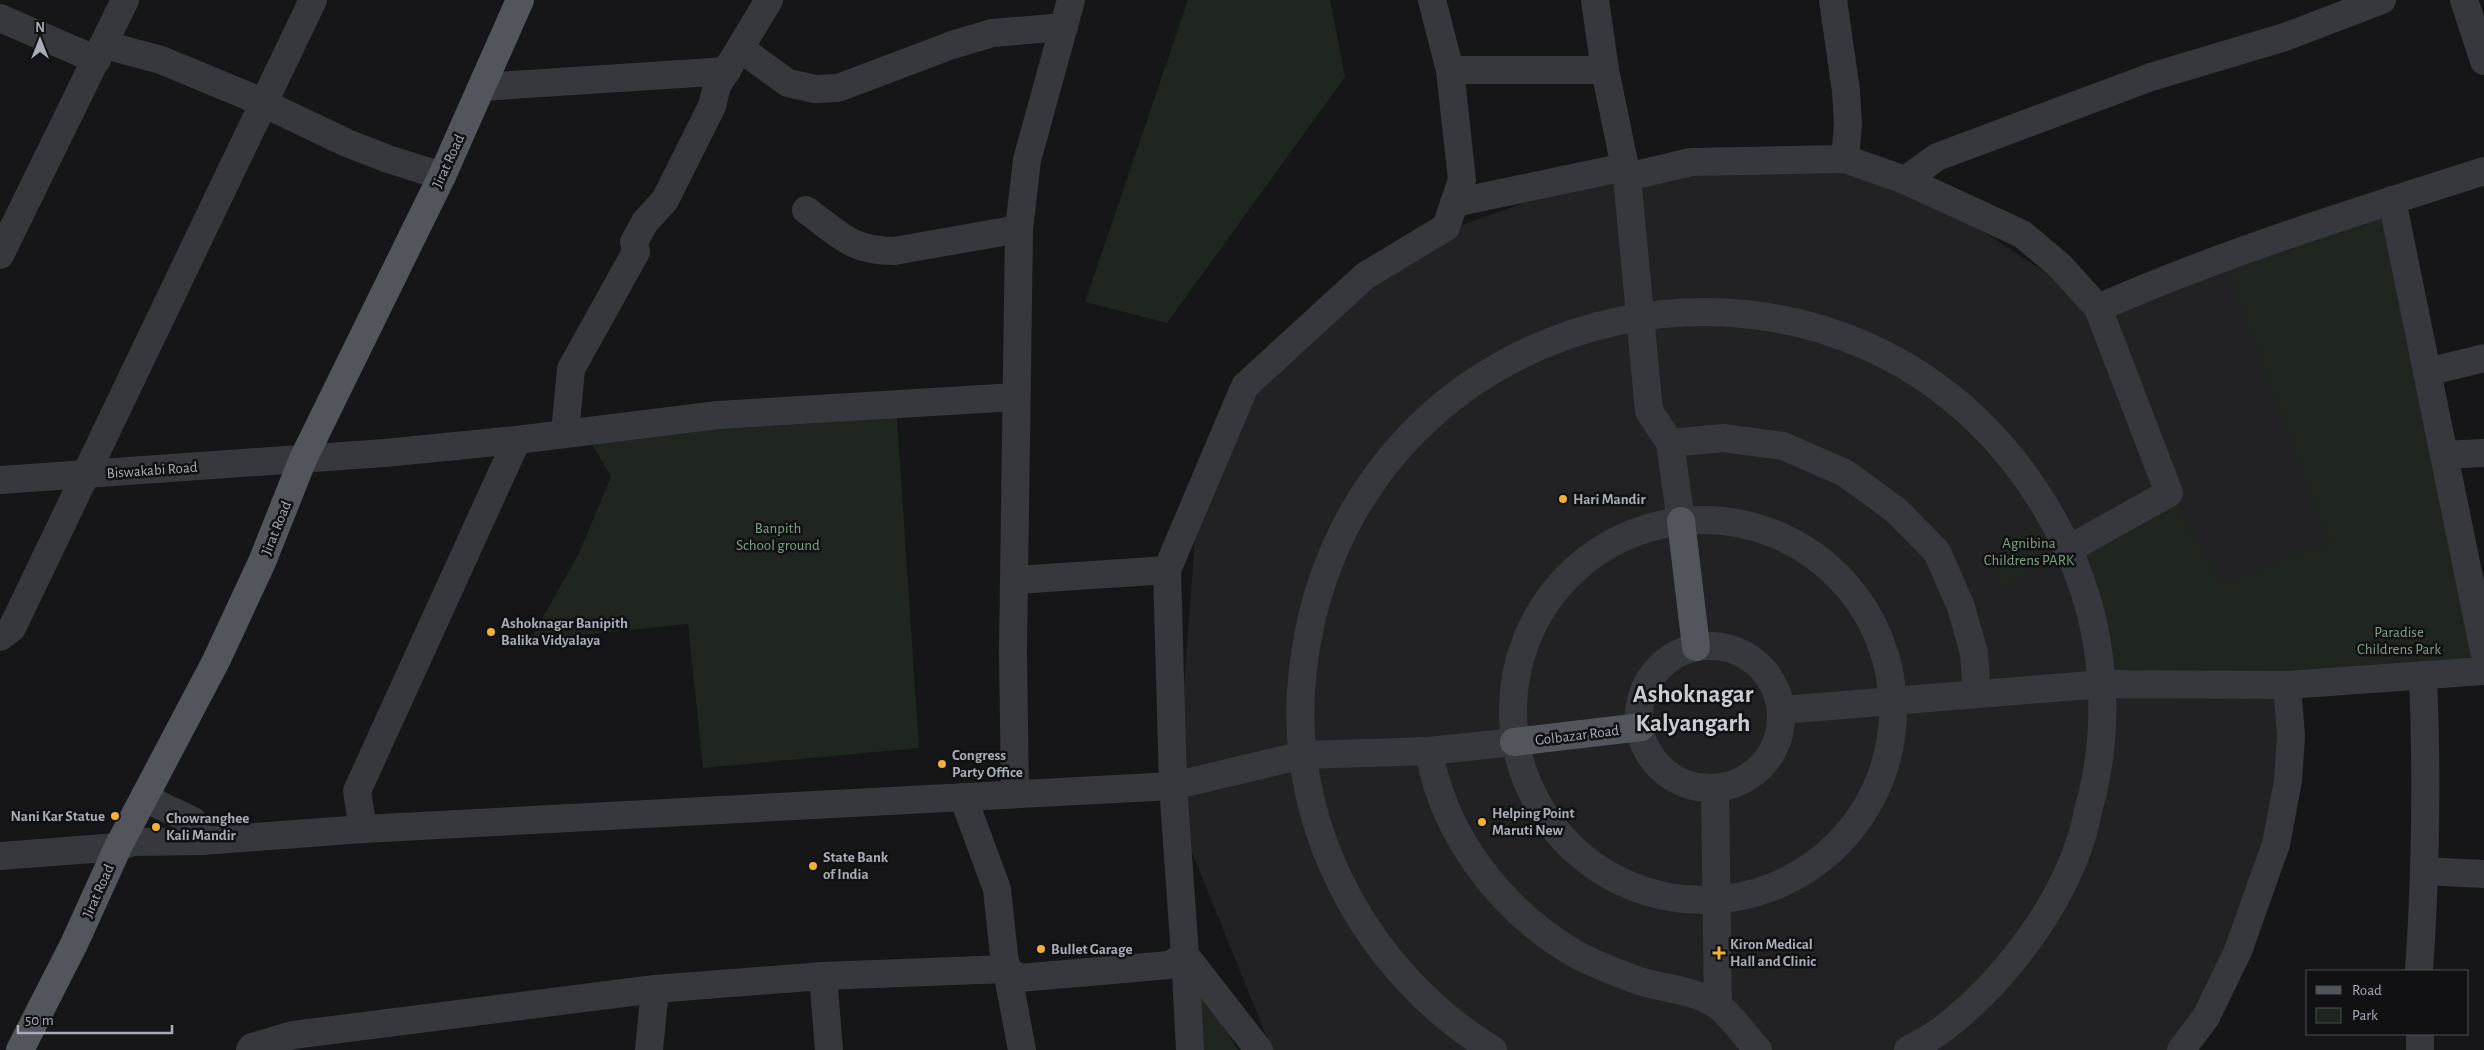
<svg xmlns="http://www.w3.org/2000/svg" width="2484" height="1050" viewBox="0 0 2484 1050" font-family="'Alegreya Sans',sans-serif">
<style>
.built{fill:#222225}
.green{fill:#1e261f}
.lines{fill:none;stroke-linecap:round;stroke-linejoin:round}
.minor{stroke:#37383d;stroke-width:28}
.major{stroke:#53555c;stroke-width:28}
.poi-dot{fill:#f2b134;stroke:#111113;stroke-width:2}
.labels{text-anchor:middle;stroke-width:5;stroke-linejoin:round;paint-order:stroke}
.street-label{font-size:15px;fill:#a8adb8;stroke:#111113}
.poi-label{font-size:15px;font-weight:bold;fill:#a8adb8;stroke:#111113;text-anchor:start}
.park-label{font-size:15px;fill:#7fa381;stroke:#111113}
.town-label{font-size:25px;font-weight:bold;fill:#c9ccd4;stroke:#111113}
</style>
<rect width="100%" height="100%" fill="#161618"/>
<!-- built -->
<path class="built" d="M1845,159L1905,180L2098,307L2392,200L2484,651L2287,685L2276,844L2179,1050H1272L1175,810L1198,496L1280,354L1431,236L1625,167Z"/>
<!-- green -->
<g class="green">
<path d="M1188,0H1330L1345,77L1167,323L1085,302Z"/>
<path d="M2384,217L2484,671L2102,684L2069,549L2169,493L2221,584L2330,543L2228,270L2307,241Z"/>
<path d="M896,404L919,748L703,768L688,624L530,640L579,553L611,477L585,432Z"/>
<path d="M2033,525L2063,554L2003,587L1986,561Z"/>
<path d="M1193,978L1238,1050H1199Z"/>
</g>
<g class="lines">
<!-- minor -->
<g class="minor">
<path d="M1432,0L1450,70"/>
<path d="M1595,0L1605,70L1627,177L1649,411L1670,443L1681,521"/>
<path d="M2464,0L2484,61"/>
<path d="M0,18L97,60"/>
<path d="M105,45L161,60L248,96L347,143L388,159L442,176"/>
<path d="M741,49L788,83L815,89L838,88L952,45L992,33L1064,27"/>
<path d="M482,87L727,71"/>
<path d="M1845,159L1905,180L1937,157L2151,77L2285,37L2382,0"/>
<path d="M1627,177L1691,162L1845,159L1848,124L1846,91L1833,0"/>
<path d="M1905,180L2022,234L2060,266L2098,308C2223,253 2355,212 2484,171"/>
<path d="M2392,200L2484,651"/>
<path d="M1454,203L1625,167"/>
<path d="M806,210C839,234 851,251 894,251L1019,229"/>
<path d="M0,255L125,0"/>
<path d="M2427,372L2484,358"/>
<path d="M565,434L571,369L636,252L634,242L645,222L665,200L712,106L717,86L769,0"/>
<path d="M1670,443L1723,438L1783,446L1845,473L1897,511L1937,552L1961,607L1974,653L1977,693"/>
<path d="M2444,455L2484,453"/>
<path d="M0,480L385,453L517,440L718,415L1016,397"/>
<circle cx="1703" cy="710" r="190"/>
<path d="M2069,549L2169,493L2098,308"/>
<path d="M1016,580L1167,570"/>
<path d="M0,637L12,628L313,0"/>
<circle cx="1710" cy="717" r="71"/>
<path d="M1782,710L2102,684L2287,685L2484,671"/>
<path d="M1429,751C1443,834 1500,909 1572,952C1590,963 1611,970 1631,978C1658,989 1692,988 1717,1005C1731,1015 1746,1037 1758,1050"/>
<path d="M1715,790L1718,1005"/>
<path d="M1015,794L1013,650L1019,229L1027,160L1071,0"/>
<path d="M145,795L159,805L193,821L202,841"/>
<path d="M963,797L997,889L1004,955L1022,1050"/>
<path d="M363,829L357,791L517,440"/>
<path d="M0,856L118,847L133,842L202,841L363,829L1173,786L1303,755L1429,751L1514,742"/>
<path d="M2425,871L2484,874"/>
<path d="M1185,955L1190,1050"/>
<path d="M2419,971C2426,872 2427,774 2423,675"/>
<path d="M823,976L829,1050"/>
<path d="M655,989L823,976L1006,969L1019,978L1170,965L1185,955"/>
<path d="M2420,1034V1050"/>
<path d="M250,1050L252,1047L293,1035L655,989L649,1050"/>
<path d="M1259,1050L1185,955L1173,786L1167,570L1245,386L1365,276L1446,227L1462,180L1450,70H1605"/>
<path d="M1493,1050C1371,976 1292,835 1301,691C1329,279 1872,168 2060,533C2102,613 2113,708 2092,796C2088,809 2086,823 2082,836C2060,908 2003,983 1944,1028C1933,1037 1920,1043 1908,1050"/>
<path d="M2181,1050L2206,1017L2238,951L2276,844L2288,781L2291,736L2287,685"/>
</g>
<!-- major -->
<g class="major">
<path d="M1681,521L1696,647"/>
<path d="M1514,742L1641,727"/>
<path d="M20,1050L74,944L118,847L216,661L262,562L303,459L442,176L520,0"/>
</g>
</g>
<!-- markers -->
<g class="poi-dot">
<circle cx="1563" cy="499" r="5"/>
<circle cx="491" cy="632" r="5"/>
<circle cx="942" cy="764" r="5"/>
<circle cx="115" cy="816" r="5"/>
<circle cx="1482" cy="822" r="5"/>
<circle cx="156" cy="827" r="5"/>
<circle cx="813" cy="866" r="5"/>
<circle cx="1041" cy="949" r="5"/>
<path d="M1716.5 945.5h5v5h5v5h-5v5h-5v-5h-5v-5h5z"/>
</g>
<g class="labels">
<!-- street labels -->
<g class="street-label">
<text transform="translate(448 161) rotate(-65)" y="5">Jirat Road</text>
<text transform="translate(152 470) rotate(-4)" y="5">Biswakabi Road</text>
<text transform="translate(276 528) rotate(-68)" y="5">Jirat Road</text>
<text transform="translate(1577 735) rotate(-7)" y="5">Golbazar Road</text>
<text transform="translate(98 891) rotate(-66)" y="5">Jirat Road</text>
</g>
<!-- poi labels -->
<g class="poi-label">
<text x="1573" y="504">Hari Mandir</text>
<text x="501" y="628">Ashoknagar Banipith<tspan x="501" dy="17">Balika Vidyalaya</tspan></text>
<text x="952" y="760">Congress<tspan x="952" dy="17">Party Office</tspan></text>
<text x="1492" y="818">Helping Point<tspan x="1492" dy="17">Maruti New</tspan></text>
<text x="105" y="821" text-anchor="end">Nani Kar Statue</text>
<text x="166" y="823">Chowranghee<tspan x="166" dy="17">Kali Mandir</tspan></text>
<text x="823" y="862">State Bank<tspan x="823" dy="17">of India</tspan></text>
<text x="1730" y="949">Kiron Medical<tspan x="1730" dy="17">Hall and Clinic</tspan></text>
<text x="1051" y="954">Bullet Garage</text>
</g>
<!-- park labels -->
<g class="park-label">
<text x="778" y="533">Banpith<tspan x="778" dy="17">School ground</tspan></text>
<text x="2029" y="548">Agnibina<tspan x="2029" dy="17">Childrens PARK</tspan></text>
<text x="2399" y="637">Paradise<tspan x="2399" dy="17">Childrens Park</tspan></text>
</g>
<!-- town labels -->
<g class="town-label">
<text x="1693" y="702">Ashoknagar<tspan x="1693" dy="29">Kalyangarh</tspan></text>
</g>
</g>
<!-- legend -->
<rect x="2306" y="970" width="162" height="65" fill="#111113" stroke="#4d4f55"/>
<rect x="2316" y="986" width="25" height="8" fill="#53555c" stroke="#4d4f55"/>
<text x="2352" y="995" font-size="15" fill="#a8adb8">Road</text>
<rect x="2316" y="1008" width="25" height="15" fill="#1e261f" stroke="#4d4f55"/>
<text x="2352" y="1020" font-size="15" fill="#a8adb8">Park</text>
<!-- north arrow -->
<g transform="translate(40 40)" stroke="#111113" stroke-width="4" paint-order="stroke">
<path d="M0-4L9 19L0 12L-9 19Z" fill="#a8adb8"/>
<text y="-8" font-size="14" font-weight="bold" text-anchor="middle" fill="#a8adb8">N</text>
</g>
<!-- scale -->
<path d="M18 1025v8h154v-8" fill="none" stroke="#a8adb8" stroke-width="2.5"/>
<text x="25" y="1025" font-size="15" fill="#a8adb8" stroke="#111113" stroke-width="4" paint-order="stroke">50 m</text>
</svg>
